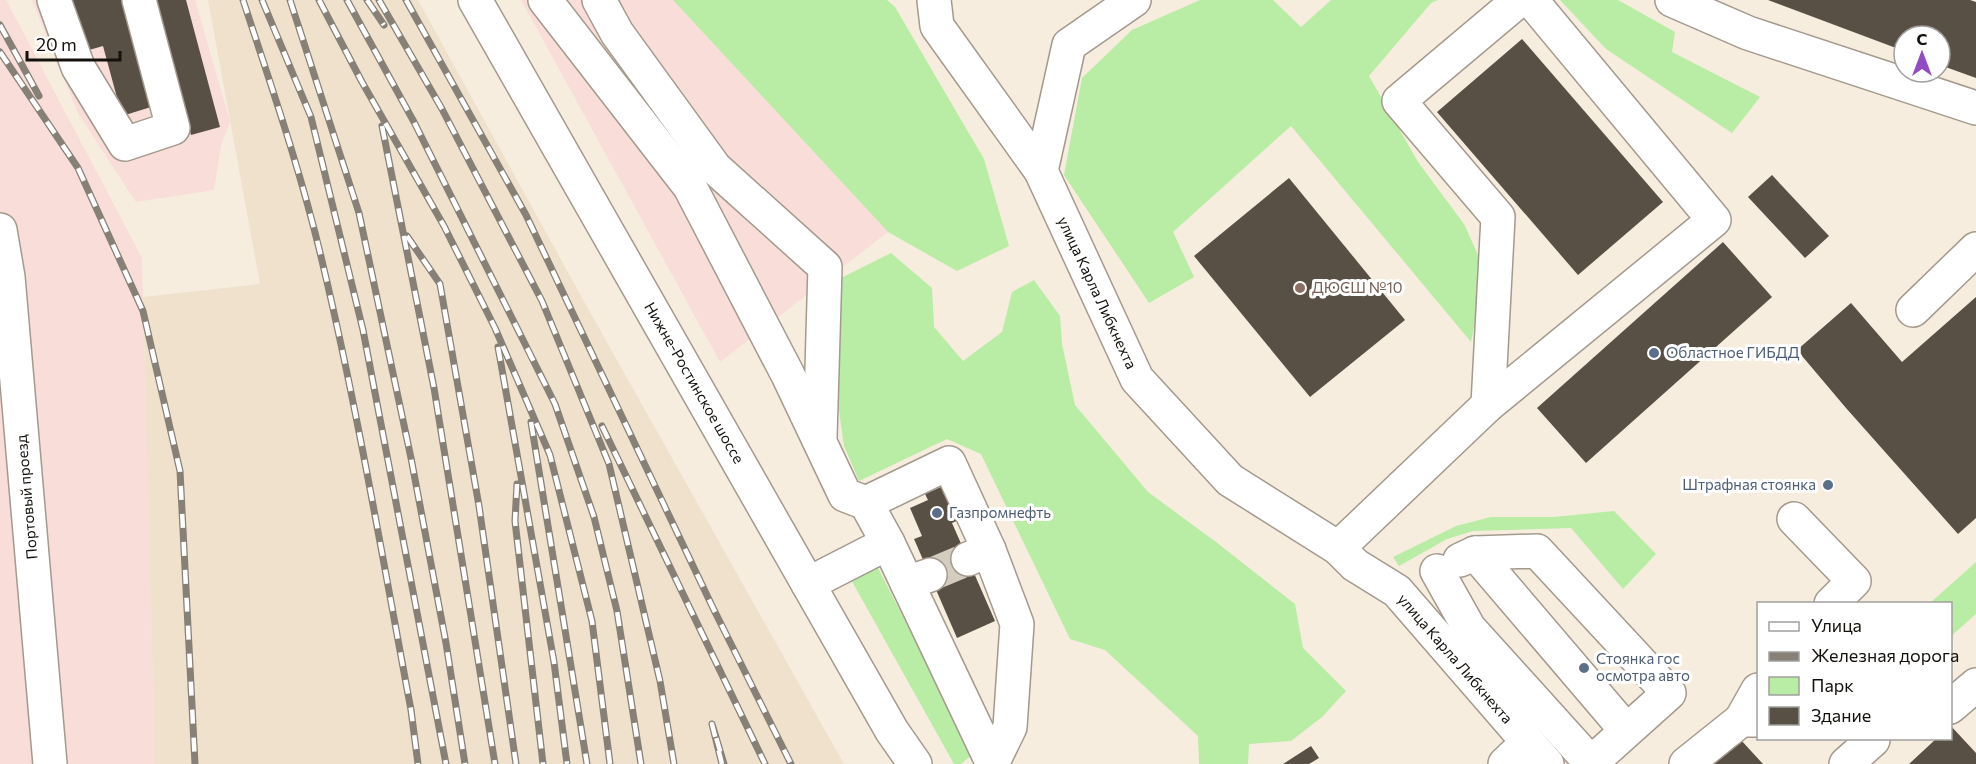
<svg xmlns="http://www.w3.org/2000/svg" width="1976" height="764" viewBox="0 0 1976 764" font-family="Commissioner,sans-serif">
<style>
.industrial{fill:#f8ddd9}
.built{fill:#efe1cc}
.green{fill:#b9eca4}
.building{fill:#585045}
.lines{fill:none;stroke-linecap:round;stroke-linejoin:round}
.minor-tunnel{stroke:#d4ccbf;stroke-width:33;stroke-dasharray:33 16;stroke-linecap:butt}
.minor-casing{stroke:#a39a8d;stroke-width:36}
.minor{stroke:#fff;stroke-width:33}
.rail-casing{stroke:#868077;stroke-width:7}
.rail{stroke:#fff;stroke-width:4.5;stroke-dasharray:14;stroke-linecap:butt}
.education-dot{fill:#8d6e63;stroke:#fff;stroke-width:2}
.service-dot{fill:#5c6f8a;stroke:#fff;stroke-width:2}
.labels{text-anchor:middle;stroke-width:6;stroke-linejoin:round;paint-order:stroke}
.education-label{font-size:15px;fill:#785e54;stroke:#fff;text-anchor:start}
.street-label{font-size:15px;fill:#14110c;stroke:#fff}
.service-label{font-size:15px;fill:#4e5e75;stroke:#fff;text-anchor:start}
</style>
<rect width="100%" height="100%" fill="#f6eddf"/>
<!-- industrial -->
<g class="industrial">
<path d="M0,0H6L142,258L155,764H0Z"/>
<path d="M32,0H195L230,122L221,145L214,190L136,202L78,113Z"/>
<path d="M521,0H673L888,232L720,362Z"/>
</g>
<!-- built -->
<path class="built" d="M208,0H418L586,305L844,764H155L143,297L260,284Z"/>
<!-- green -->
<g class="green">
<path d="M673,0H887L895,7L984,159L1009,246L957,271L888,232Z"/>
<path d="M1200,0H1273L1301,27L1331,0H1438L1431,3L1369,76L1418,162L1464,224L1485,270L1471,342L1291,126L1173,232L1194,277L1149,303L1064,175L1082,78L1132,30Z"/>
<path d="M1560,0H1618L1675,32L1672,52L1760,97L1732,133L1606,49Z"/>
<path d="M891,253L932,288L934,327L963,361L1002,332L1012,292L1034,280L1060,316L1062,344L1075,405L1148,492L1216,542L1295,604L1303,648L1346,691L1322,717L1291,741L1249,744L1248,764H1199L1198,736L1105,650L1070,639L981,454L947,439L859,481L844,446L829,341L839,279Z"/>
<path d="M1614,511L1656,554L1623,589L1571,528L1473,531L1447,539L1399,566L1393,557L1456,526L1491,517H1554Z"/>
<path d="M1976,562V614L1951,636L1950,604L1930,603Z"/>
<path d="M876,564L973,754L961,764H954L849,576Z"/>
</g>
<!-- building -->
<g class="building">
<path d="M68,0H122L151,107L122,116L103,46L82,52Z"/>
<path d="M155,0H186L220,127L191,135Z"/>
<path d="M1768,0H1970L1976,2V78L1940,65V36H1904V51Z"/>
<path d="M1522,39L1663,202L1578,275L1437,112Z"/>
<path d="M1772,175L1829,236L1805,258L1748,197Z"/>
<path d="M1289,178L1405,320L1310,397L1194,256Z"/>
<path d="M1723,242L1772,297L1586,463L1537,408Z"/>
<path d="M1976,297V518L1958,534L1846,408L1797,350L1851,303L1902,362Z"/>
<path d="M950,483L965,517L952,523L995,621L957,638L914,539L922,536L910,508L928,500L925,494Z"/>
<path d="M1950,725L1976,753V764H1909L1937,738H1950Z"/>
<path d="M1740,739L1763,764H1713Z"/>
<path d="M1311,746L1319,758L1309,764H1283Z"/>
</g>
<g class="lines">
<!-- minor-tunnel -->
<path class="minor-tunnel" d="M930,575L968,559"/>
<!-- minor casing -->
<g class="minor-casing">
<g id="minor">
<path d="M54,0L78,67L125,144L173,128L139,0"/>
<path d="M475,0L892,731L915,764"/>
<path d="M545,0L690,187L788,375L845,495L866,503"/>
<path d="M599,0L617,33L715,168L825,267L820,437"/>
<path d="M934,0L937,26L1041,171L1137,379L1230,480L1338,548L1355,565L1397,591L1547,764"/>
<path d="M1672,0L1748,33L1976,108"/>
<path d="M1041,171L1069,45L1134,0"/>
<path d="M0,230L8,277L50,764"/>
<path d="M1913,310L1976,249"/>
<path d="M1488,405L1498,217L1399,101L1519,0"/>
<path d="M1794,519L1854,581L1831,604"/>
<path d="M888,543L866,503L949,463L989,550"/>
<path d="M1338,548L1488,405L1714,220L1531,0"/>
<path d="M968,559L989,550L1017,624L1010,727L992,764"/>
<path d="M1460,560L1475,553L1626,730"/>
<path d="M1437,571L1469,628L1591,763L1669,693L1537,551L1475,553"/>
<path d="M907,583L992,762"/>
<path d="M808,584L888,543L907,583L930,575"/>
<path d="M1950,707L1976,685"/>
<path d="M1741,720L1758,690"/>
<path d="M1505,764L1527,743"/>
<path d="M1686,764L1741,720H1758"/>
<path d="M1846,764L1873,740"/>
</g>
</g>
<!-- minor -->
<use href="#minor" class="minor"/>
<!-- rail casing -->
<g class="rail-casing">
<g id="rail">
<path d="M243,0C272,88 302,175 323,265C358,412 383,561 411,710L418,764"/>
<path d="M262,0L311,117L363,330L446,764"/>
<path d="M290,0L359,213L411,458L446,643L465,764"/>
<path d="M319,0L362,82L444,226L495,328L550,455L592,621L610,764"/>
<path d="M347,0L414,122L555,404L594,517L617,611L641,764"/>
<path d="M367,0L384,25"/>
<path d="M379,0L442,109L542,301L609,464L660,681L674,764"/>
<path d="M406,0L526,215L714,610L791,764"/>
<path d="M0,25L39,96"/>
<path d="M0,52L78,168L143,311L180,471L195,764"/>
<path d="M382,126L434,388L495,764"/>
<path d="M407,236L440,284L479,506L516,764"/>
<path d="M498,347L554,662L567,764"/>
<path d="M531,422L587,764"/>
<path d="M602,426L765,764"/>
<path d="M517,484L515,521L543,764"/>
<path d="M722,764L712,724L724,764"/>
</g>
</g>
<!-- rail -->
<use href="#rail" class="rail"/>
</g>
<!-- markers -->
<circle class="education-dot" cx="1300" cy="288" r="6"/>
<g class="service-dot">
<circle cx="1654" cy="353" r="6"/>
<circle cx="1828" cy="485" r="6"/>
<circle cx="937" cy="513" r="6"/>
<circle cx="1584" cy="668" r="6"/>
</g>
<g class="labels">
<!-- education labels -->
<g class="education-label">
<text x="1312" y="293">ДЮСШ №10</text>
</g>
<!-- street labels -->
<g class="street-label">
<text transform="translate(1097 293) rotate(65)" y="5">улица Карла Либкнехта</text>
<text transform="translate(694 383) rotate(60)" y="5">Нижне-Ростинское шоссе</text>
<text transform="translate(27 497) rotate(-95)" y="5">Портовый проезд</text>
<text transform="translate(1455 659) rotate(49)" y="5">улица Карла Либкнехта</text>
</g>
<!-- service labels -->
<g class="service-label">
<text x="1666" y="358">Областное ГИБДД</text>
<text x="1816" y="490" text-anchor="end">Штрафная стоянка</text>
<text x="949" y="518">Газпромнефть</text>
<text x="1596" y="664">Стоянка гос<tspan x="1596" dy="17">осмотра авто</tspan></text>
</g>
</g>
<!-- legend -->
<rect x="1757" y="602" width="195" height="138" fill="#ffffff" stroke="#a1a09e" stroke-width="1.5"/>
<rect x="1769" y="622" width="30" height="9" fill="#ffffff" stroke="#a1a09e" stroke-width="1.5"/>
<text x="1811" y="632" font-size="18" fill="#14110c">Улица</text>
<rect x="1769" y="652" width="30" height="9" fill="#868077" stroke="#a1a09e" stroke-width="1.5"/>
<text x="1811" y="662" font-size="18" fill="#14110c">Железная дорога</text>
<rect x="1769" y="677" width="30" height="18" fill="#b9eca4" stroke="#a1a09e" stroke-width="1.5"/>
<text x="1811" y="692" font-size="18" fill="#14110c">Парк</text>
<rect x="1769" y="707" width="30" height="18" fill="#585045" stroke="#a1a09e" stroke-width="1.5"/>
<text x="1811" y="722" font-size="18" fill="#14110c">Здание</text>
<!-- north arrow -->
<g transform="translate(1922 54)"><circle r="28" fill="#ffffff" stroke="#a1a09e" stroke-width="1.5"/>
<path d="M0-4.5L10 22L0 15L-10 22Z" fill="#914dc1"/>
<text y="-9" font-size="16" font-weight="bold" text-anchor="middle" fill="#14110c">С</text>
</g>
<!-- scale -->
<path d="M27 51v9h93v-9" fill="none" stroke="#14110c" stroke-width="3"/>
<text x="36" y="51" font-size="18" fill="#14110c" stroke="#ffffff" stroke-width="4.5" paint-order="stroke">20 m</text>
</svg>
